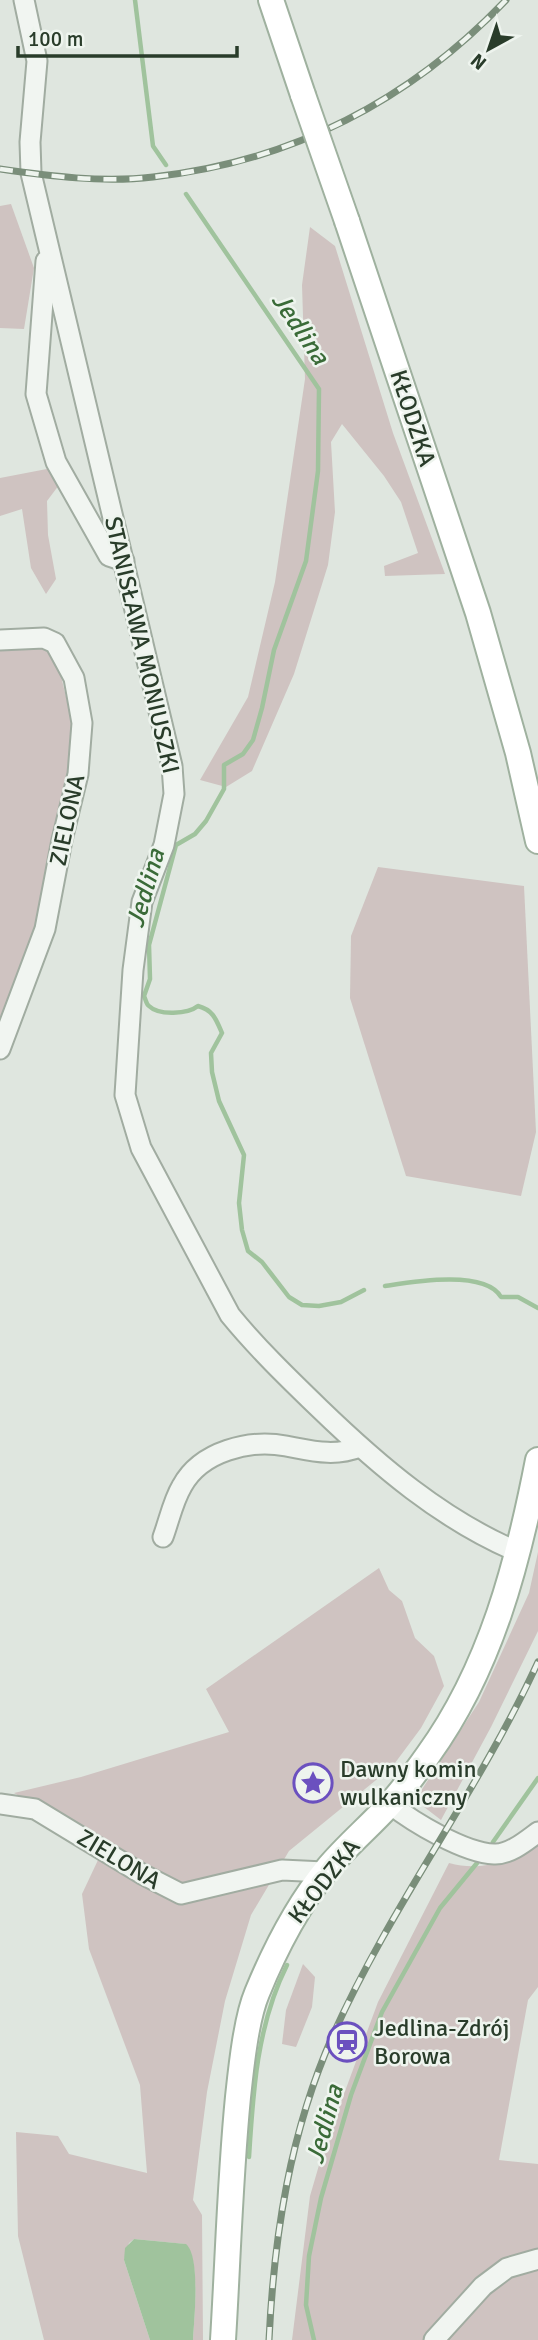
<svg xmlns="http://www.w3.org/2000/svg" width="538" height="2340" viewBox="0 0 538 2340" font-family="Signika,sans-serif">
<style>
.green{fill:#cfc3c1}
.water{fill:#a0c39d}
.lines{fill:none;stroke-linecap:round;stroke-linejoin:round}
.stream{stroke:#a0c39d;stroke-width:4.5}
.minor-casing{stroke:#a1aca1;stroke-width:23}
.major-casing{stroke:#9fb19f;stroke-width:28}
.minor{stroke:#f1f5f1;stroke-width:19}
.major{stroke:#fff;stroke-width:24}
.rail-casing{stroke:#7a8e7a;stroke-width:7}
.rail{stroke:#eef4ee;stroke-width:4.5;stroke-dasharray:13;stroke-linecap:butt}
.major-bridge-casing{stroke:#9fb19f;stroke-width:28;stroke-linecap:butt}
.major-bridge{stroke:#fff;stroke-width:24}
.labels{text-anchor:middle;stroke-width:5;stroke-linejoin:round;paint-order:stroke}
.street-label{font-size:24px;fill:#293c2a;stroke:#eef4ee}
.poi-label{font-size:24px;fill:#293c2a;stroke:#eef4ee;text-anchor:start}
.water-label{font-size:26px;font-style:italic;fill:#3a6b38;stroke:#eef4ee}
</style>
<rect width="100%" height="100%" fill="#dfe6df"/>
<!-- green -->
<g class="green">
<path d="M11,204L34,268L24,329L0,328V206Z"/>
<path d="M310,227L335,246L393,433L445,574L385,576L384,566L418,553L401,502L384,476L342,424L331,442L335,512L328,565L294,674L252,771L226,787L200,780L248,697L275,582L305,379L302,285Z"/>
<path d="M52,468L59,485L47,501L48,535L56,579L46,594L31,568L22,509L0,516V478Z"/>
<path d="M44,646L61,676L72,722L69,772L39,924L0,1025V649Z"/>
<path d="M378,867L524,886L536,1132L521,1196L406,1176L350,998L351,936Z"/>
<path d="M538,1552V1631L491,1727L441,1820L415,1800L479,1702L529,1593Z"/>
<path d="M379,1568L389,1590L402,1601L415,1638L434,1656L444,1686L421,1728L392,1767L289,1851L251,1915L225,2001L207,2092L193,2200L202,2215L203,2340H193C194,2319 201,2257 185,2244L134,2239L129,2243L124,2260L150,2340H44L18,2236L16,2132L58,2136L69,2154L147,2173L140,2085L89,1949L82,1894L106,1843L14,1793L81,1777L229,1732L206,1689Z"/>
<path d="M538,1840V1987L528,2000L499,2160L538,2164V2340H292L310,2196L324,2148L378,2002L449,1863C485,1873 509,1859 538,1840Z"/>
<path d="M303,1964L315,1977L312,2007L296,2047L282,2044L286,2010Z"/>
</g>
<!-- water -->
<path class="water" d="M134,2239L186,2244C201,2257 194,2319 193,2340H150L124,2260L125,2248Z"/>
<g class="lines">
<!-- stream -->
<g class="stream">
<path d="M135,0L153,146L166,165"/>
<path d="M186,194L319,389L318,471L306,561L274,650L262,708L253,740L243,754L224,765V789L206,821L195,834L176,845L149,945L150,979L144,996C146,1000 146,1004 149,1006C159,1016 188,1014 198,1006C213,1010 216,1019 222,1033L211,1053L212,1072L219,1101L244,1155L239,1203L242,1230L248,1251L262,1262L289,1297L302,1305L319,1306L341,1302L364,1290"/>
<path d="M385,1286C411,1282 485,1269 501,1297H518L538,1308"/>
<path d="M493,1842L538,1778"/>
<path d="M249,2157C253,2091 257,2025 287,1965"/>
<path d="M314,2340L306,2305L309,2256L321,2198L351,2095L382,2012L440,1908L477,1863"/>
</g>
<!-- minor casing -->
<g class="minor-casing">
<g id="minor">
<path d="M24,0L37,61L30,142L31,173L172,766L174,794L164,845L142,902L133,970L125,1095L141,1148L230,1315C257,1348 288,1378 319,1408C378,1465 442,1520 518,1552"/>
<path d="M46,261L36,394L56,462L109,556L124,561"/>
<path d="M0,640L44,638L55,643L74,678L82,723L78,774L62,840L45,929L0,1049"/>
<path d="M163,1537C169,1521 173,1501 182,1486C201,1451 250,1439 286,1446C313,1451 334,1457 360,1447"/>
<path d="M0,1804L35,1809L142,1874L181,1894L282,1870L324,1872"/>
<path d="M390,1804C413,1822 464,1853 494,1854C509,1855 526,1841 538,1832"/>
<path d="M434,2340L483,2286L507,2268L538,2259"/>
</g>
</g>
<!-- major casing -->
<g class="major-casing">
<g id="major">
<path d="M271,0L303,95"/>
<path d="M347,221L478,613L518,753L538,841"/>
<path d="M223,2340C228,2259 230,2178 238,2097C241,2069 246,2019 257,1993C275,1949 297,1906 327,1869C346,1846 369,1827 389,1805C404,1789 416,1772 428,1755C491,1668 518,1563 538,1460"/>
</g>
</g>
<!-- minor -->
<use href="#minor" class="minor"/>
<!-- major -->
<use href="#major" class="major"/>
<!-- rail casing -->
<g class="rail-casing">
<g id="rail">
<path d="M0,169C50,176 102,183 153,177C291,162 411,100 506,0"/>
<path d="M269,2340C274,2235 290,2132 333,2035C391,1905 479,1791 538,1662"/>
</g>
</g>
<!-- rail -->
<use href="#rail" class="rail"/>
<!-- major-bridge casing -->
<g class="major-bridge-casing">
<path id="major-bridge" d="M303,95L347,221"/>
</g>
<!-- major-bridge -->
<use href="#major-bridge" class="major-bridge"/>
</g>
<!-- icons -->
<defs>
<g id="sight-ring" transform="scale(2.0125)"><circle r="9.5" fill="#eef4ee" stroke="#6b50bf" stroke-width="1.5"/><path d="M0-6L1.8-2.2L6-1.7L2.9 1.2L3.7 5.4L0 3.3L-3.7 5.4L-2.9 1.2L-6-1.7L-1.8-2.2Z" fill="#6b50bf"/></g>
<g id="station-ring" transform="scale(2.0125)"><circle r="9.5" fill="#eef4ee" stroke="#6b50bf" stroke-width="1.5"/><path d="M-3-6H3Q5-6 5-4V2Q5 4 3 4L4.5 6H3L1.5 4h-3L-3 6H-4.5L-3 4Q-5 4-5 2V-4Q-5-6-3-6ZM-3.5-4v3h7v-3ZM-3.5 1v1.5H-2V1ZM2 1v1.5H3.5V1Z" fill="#6b50bf"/></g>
</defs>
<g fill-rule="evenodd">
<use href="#sight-ring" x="313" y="1783"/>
<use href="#station-ring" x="347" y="2042"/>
</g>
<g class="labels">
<!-- street labels -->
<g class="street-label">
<text transform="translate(413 418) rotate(72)" y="8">KŁODZKA</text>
<text transform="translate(142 645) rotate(77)" y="8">STANISŁAWA MONIUSZKI</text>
<text transform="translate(67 820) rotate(-78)" y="8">ZIELONA</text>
<text transform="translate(119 1859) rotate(31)" y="8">ZIELONA</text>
<text transform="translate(324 1881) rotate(-52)" y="8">KŁODZKA</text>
</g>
<!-- poi labels -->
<g class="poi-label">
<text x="340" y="1777">Dawny komin<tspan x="340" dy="28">wulkaniczny</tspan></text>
<text x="374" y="2036">Jedlina-Zdrój<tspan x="374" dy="28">Borowa</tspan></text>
</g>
<!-- water labels -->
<g class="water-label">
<text transform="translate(301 328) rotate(56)" y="9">Jedlina</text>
<text transform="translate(145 888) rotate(-74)" y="9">Jedlina</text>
<text transform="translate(324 2124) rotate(-75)" y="9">Jedlina</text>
</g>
</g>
<!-- north arrow -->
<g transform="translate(489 49) rotate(220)" stroke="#eef4ee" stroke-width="5" paint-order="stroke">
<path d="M0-5L12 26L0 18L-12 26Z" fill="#293c2a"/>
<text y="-10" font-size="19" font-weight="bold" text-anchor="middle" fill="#293c2a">N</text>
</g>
<!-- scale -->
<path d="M18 46v10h219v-10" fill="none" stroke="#293c2a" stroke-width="3.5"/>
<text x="28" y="46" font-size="21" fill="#293c2a" stroke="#eef4ee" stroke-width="5" paint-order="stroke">100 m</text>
</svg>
